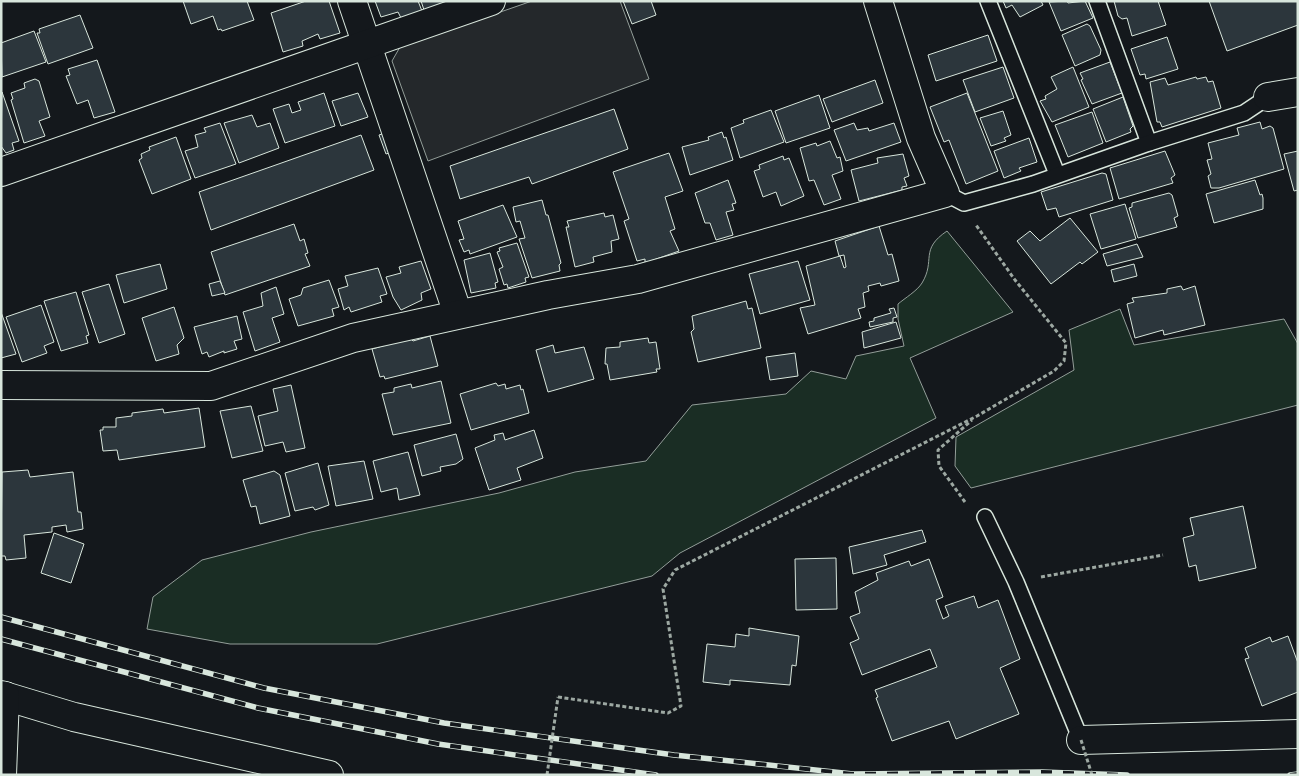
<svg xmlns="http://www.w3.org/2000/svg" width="1299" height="776" viewBox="0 0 1299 776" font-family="Inter,sans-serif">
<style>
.green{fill:#1a2d24;stroke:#939e99}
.parking{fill:#24282b;stroke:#939e99}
.building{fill:#2c363c;stroke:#d8e6dc}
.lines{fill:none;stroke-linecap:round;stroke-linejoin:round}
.service-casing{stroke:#d8e6dc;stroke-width:18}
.minor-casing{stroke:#d8e6dc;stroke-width:30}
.path{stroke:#9da8a2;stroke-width:3;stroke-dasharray:4 2.5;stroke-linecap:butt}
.service{stroke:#14181c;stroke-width:15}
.minor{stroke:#14181c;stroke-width:28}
.rail-casing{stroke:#d8e6dc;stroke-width:5.5}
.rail{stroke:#14181c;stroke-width:4;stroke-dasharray:11;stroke-linecap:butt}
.path-bridge{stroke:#9da8a2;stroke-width:3;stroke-dasharray:4 2.5;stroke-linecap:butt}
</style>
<rect width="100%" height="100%" fill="#14181c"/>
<!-- green -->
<g class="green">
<path d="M947,231L1013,312L910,358L936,418L680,553L652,576L377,644H230L147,629L153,597L202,560L311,532L499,493L575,472L646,461L692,405L786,394L811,371L846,379L856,356L904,346L898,319V304C905,298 917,291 922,283C936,260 919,250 947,231Z"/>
<path d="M1120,309L1134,345L1284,319L1298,344V405L971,488L955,466L956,437L1074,370L1069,330Z"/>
</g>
<!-- parking -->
<path class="parking" d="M532,1H620L649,79L428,161L392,61L400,47Z"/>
<!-- building -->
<g class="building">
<path d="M183,1H247L254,20L222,31L221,29L218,30L213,16L191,24Z"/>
<path d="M306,1H329L340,33L320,39L318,34L302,41L303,46L283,52L271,13Z"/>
<path d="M375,1H418L422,11L401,18L398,12L381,17Z"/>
<path d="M421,1H449L424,10Z"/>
<path d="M623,1H651L656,15L632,24Z"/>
<path d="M1003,1H1041L1043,5L1020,17L1012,5L1006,8Z"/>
<path d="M1067,1L1068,3L1085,1L1093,18L1061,31L1049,2Z"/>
<path d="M1114,1H1158L1166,25L1132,36L1127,18L1122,19L1118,16Z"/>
<path d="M1209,1H1298V25L1227,51Z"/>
<path d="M80,15L93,48L48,64L37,33H40L39,29Z"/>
<path d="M1087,24L1090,26L1101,50L1100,55L1075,66L1062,35Z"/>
<path d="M34,31L46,62L2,77L1,43Z"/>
<path d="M988,35L997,61L936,81L928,55Z"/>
<path d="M1167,37L1178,69L1146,79L1145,74L1140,75L1131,49Z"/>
<path d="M97,60L115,112L94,118L88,100L77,104L66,76L70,75L68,69Z"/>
<path d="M1110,62L1122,93L1092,104L1081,80L1083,79L1080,73Z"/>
<path d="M1003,67L1014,98L975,112L963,80Z"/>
<path d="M1073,67L1089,107L1052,122L1040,101L1046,99L1045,96L1057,89L1051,77Z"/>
<path d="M1196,77L1197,79L1206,77L1208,82L1213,81L1221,108L1162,127L1160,122H1157L1150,82L1165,78L1168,85Z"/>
<path d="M35,79L39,81L50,117L39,121L45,136L24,143L11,100L13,99L11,93L25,88L24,83Z"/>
<path d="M875,80L883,103L832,122L823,99Z"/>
<path d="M2,92L19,141L12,143L14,150L6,153L1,146Z"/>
<path d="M324,93L335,126L285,143L273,109L289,104L292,113L301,110L298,102Z"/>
<path d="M358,93L368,117L341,126L332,101Z"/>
<path d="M967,93L998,171L966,184L949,140L944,142L930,107Z"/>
<path d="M819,95L830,128L786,143L775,111Z"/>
<path d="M1123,97L1133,126L1130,129L1131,132L1106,142L1093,109Z"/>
<path d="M614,109L628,149L532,184L529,177L460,199L450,166Z"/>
<path d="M771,110L784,142L740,158L731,128L744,123L743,120Z"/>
<path d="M1003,111L1011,135L1004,138L1006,141L991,146L980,118Z"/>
<path d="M1092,112L1103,143L1068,157L1055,125Z"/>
<path d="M252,115L257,127L270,123L279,148L239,163L224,123Z"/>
<path d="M1260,122L1262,129L1270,126L1273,128L1284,169L1219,188H1211L1208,176L1211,174L1207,160L1212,159L1208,143L1239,135L1237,128Z"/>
<path d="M220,123L236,164L195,178L185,151L198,147L195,135L206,132L204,128Z"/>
<path d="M854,123L857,130L868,128L869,131L894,123L901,142L846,161L834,130Z"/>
<path d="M722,132L724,138L726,137L733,160L690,175L682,147L709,140L708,137Z"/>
<path d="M385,133L392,152L386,154L379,135Z"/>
<path d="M361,135L374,170L211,230L199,192Z"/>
<path d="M176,137L191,179L152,194L139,160L142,158L141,154L150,150L149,147Z"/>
<path d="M1029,138L1037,162L1019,168L1021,171L1004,178L994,151Z"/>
<path d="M830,141L837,158L840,157L843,171L832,175L841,199L824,205L814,180L809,181L800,148L816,143L817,146Z"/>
<path d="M1165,151L1175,175L1171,178L1173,183L1119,199L1110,168Z"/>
<path d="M1298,151V190L1294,191L1284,154Z"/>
<path d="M669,153L683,191L665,197L675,229L670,231L679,251L645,263V259L637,261L624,221L629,219L613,172Z"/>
<path d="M903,154L909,176L904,178L907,186L902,187V190L859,201L851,170L878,163L877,158Z"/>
<path d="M783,156L784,160L789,158L804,196L781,206L776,192L763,197L754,171L760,169L759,165Z"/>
<path d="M1102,173L1106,174L1113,200L1059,217L1056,208L1047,210L1041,192Z"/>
<path d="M728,180L736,203L732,204L734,210L726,212L733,235L716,240L710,223H705L695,193Z"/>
<path d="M1255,180L1260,195L1262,194L1263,198V209L1214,223L1206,194Z"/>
<path d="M1169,193L1172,195L1178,216L1174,218L1177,227L1138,238L1129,208L1132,207V203Z"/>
<path d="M542,200L546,215H548L561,263L559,265L560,271L532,278L519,239L525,238L520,221L516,222L513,207Z"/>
<path d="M1125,204L1136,239L1101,249L1090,214Z"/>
<path d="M503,205L517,237L470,254L469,250L464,252L459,240L464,239L458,221Z"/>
<path d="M604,213L605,217L613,215L619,239L611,241L612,252L593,257L594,262L575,267L566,227H569L567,221Z"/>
<path d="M1070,218L1098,252L1082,264L1080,262L1051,284L1017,241L1030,231L1040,241Z"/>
<path d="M294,224L300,241L304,239L308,253L305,254L310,266L225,295L211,252Z"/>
<path d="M879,226L888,255L892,254L899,281L881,286L880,283L868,286L869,291L863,293L865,307L858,309L861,318L808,334L800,308L815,305L806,266L840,256L844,268L846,267L844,255L839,256L835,241Z"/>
<path d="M517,243L529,277L525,278L526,282L508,288L507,284L504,285L499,269L503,267L497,252L500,251L499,248Z"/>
<path d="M1137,244L1143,257L1107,266L1103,254Z"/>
<path d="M490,253L498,282L495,283L496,288L471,293L464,260Z"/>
<path d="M421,261L431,289L421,293L422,300L401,310L393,297L386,277L401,273L399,267Z"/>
<path d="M798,261L810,300L760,314L749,274Z"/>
<path d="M160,264L167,289L124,303L116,275Z"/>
<path d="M1134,264L1137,276L1114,282L1111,270Z"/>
<path d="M378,268L387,294L380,296L382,302L351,312L349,307L344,310L338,289L348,286L345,276Z"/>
<path d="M329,280L339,307L332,309L334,316L298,326L289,299L301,295L303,288Z"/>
<path d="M220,281L225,293L212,296L209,284Z"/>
<path d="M109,284L125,334L99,343L82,292Z"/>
<path d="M1181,286L1183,290L1195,286L1205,325L1164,335L1163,330L1135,338L1127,304L1134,302L1132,298L1167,293V289Z"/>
<path d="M276,287L284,314L272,318L280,342L255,351L243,312L263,306L261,293Z"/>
<path d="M76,292L89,335L86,336L88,343L61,351L44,301Z"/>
<path d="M746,301L748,309L752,308L761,348L698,362L691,332L694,329L692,316Z"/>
<path d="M41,305L54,342L44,346L47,353L22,362L6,317Z"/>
<path d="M174,307L184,338L177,345L179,354L156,361L142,318Z"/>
<path d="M894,308L897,317L893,318V322L870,327L869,322L874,321V318L891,313L889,309Z"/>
<path d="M1,312L16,354L1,358Z"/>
<path d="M237,316L242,339L234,341L237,349L224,353V351L209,357L207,352L202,354L194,327Z"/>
<path d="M896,322L901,338L864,348L862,332Z"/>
<path d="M430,336L438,366L385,379L384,376L380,377L372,349L410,338L413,341Z"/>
<path d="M648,338L649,343L656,342L660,369H656L657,372L610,380L607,364H605L606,348L620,347V342Z"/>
<path d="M553,345L555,353L584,347L594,379L548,392L536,350Z"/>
<path d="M795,353L798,376L770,380L766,357Z"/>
<path d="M441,381L451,423L393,435L382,394L394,392V388L411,384L412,388Z"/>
<path d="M496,383L498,386L505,384L506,389L520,385L521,390L523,389L529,413L471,430L460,394Z"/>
<path d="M291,385L305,448L286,452L283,442L265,446L258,416L278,411L273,389Z"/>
<path d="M251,406L263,451L232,458L220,411Z"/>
<path d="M199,408L205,447L119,460L117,450L103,451L100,430H103V427H116V418L132,416V413L163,409L164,413Z"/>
<path d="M534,430L543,458L517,468L521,480L489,490L475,448L495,440L494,435L503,433L505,440Z"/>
<path d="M456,434L463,459L456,464L440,467L441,471L422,476L414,445Z"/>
<path d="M408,452L420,495L399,500L397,488L381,492L373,461Z"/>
<path d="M364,461L373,499L336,506L328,466Z"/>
<path d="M318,463L329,505L315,510L313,507L295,511L285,473Z"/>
<path d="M28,470L30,477L73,472L78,512H81L83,529L67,532L66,525L52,527V532L24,535L26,558L6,560L5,556H1L2,472Z"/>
<path d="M274,471L280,475L290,516L260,524L256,506L251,507L243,480Z"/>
<path d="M1243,506L1256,568L1199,581L1196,565L1189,567L1183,538L1194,535L1190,518Z"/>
<path d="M922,530L926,542L884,555L887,565L853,574L849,547Z"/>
<path d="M54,533L84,544L71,583L41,573Z"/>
<path d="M836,558L837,609L796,610L795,559Z"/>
<path d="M929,559L943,597L936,600L943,619L949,616L945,606L974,596L978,608L998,600L1020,659L1000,668L1019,714L956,739L949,721L892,741L876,698L878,697L875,690L937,667L930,649L862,675L850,643L859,639L850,617L860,613L855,592L878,580L876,573L909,561L911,566Z"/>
<path d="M749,628L799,636L796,666L792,665L790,685L730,680V685L703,682L707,644L735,647L736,634L749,636Z"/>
<path d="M1288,636L1298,663V692L1262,706L1245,659L1249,658L1245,648L1270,637L1272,642Z"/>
</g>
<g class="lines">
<!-- service casing -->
<g class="service-casing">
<g id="service">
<path d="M988,1L1057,174"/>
<path d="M1097,1L1149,143"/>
<path d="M945,193L964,203L1033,184L1149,143L1244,113L1268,97"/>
<path d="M985,517L1016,582L1081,740"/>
</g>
</g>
<!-- minor casing -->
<g class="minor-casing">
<g id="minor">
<path d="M352,1L458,314"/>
<path d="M1268,97L1298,92"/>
<path d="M1,172L491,1"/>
<path d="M1,385L211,386L353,338L548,295L638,279L945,193L921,138L878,1"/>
<path d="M1,695L74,717L329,775"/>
<path d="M1081,740L1298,734"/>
<path d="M2,775L5,696"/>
</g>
</g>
<!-- path -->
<g class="path">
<path d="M965,502L939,466L938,450L972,420"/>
<path d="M1041,577L1163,555"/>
<path d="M558,697L668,713L681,706L663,589L675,570L977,416L1054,371L1064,361L1066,343L1015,280L976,225"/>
</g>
<!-- service -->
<use href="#service" class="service"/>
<!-- minor -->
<use href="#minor" class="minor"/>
<!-- rail casing -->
<g class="rail-casing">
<g id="rail">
<path d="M1,617L264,688L444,723L674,755L853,774L1042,772L1127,775"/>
<path d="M1,639L258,708L438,744L656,775"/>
<path d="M1290,775L1298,774"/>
</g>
</g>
<!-- rail -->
<use href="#rail" class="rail"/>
<!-- path-bridge -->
<g class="path-bridge">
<path d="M1081,740L1092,775"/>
<path d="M547,775L558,697"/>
</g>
</g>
<!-- border -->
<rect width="1299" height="776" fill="none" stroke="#d8e6dc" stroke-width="5"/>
</svg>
